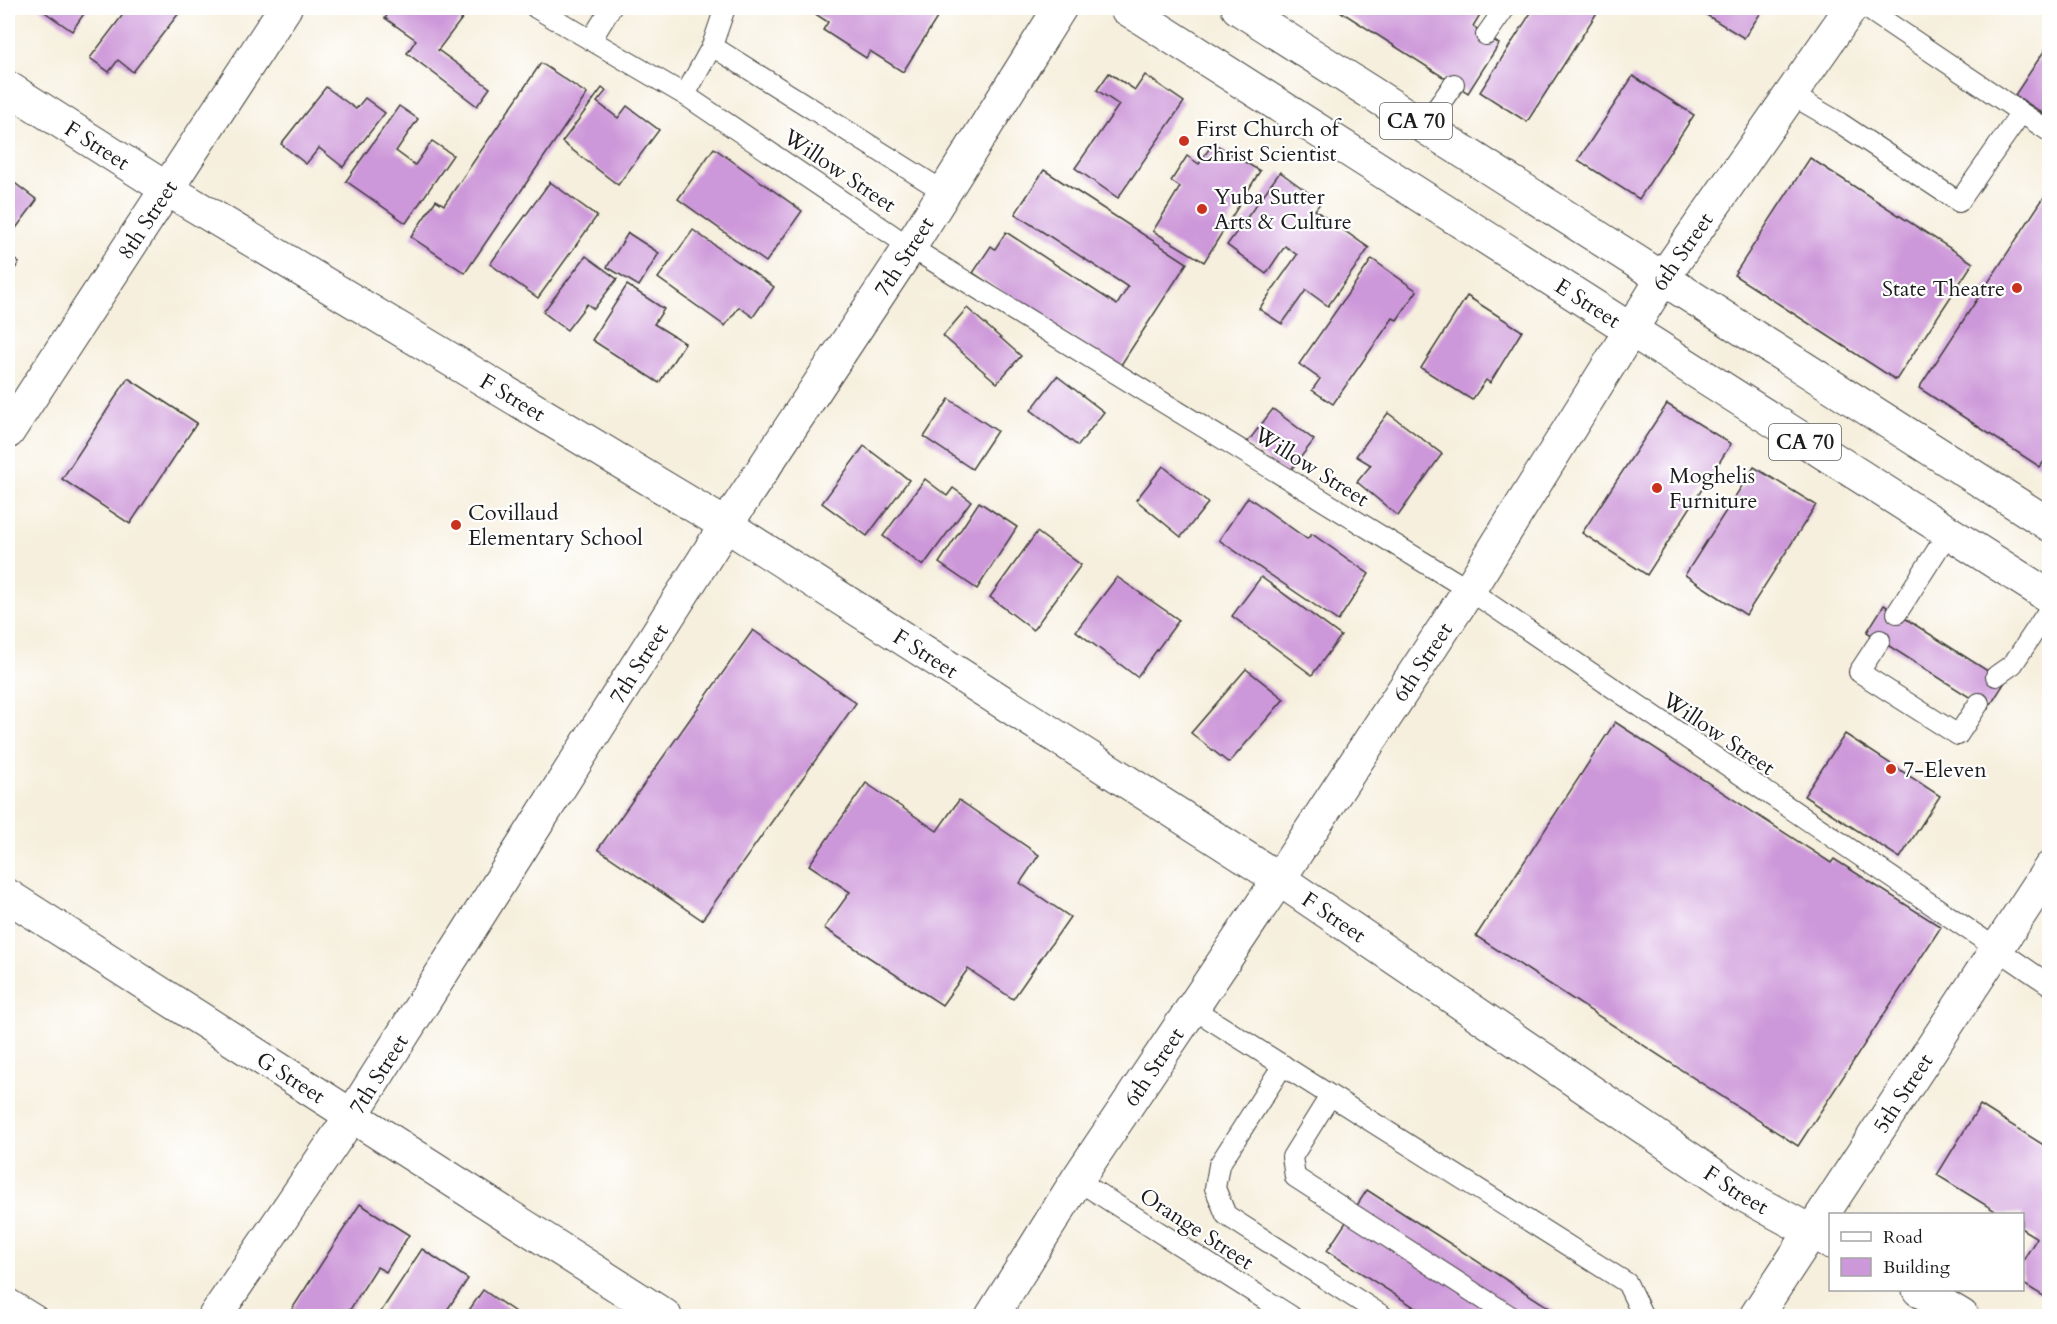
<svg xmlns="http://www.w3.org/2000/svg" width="2057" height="1324" viewBox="0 0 2057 1324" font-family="Cardo,serif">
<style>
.building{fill:#cd98d9}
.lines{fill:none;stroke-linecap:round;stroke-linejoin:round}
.lane-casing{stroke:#3d3c39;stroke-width:22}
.street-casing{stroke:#3d3c39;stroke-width:35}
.secondary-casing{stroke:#3d3c39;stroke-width:35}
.highway-casing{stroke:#3d3c39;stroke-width:35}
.lane{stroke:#fff;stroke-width:20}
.street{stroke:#fff;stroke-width:33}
.secondary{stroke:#fff;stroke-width:33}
.highway{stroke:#fff;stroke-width:33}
.poi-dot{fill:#c8321e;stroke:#fff;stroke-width:2}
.labels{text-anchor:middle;stroke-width:4.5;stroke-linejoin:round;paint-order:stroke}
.shield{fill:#fff;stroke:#606060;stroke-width:1.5}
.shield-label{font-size:21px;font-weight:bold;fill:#1c1c1c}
.poi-label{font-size:22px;fill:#1c1c1c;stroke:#fff;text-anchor:start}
.street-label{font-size:22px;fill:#1c1c1c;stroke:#fff}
</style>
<rect width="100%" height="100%" fill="#fff"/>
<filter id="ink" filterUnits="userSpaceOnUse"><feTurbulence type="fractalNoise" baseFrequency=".0167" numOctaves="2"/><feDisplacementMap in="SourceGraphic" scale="12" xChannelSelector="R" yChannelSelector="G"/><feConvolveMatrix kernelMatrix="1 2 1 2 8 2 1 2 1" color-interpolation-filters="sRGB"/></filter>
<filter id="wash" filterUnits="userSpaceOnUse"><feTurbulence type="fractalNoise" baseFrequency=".008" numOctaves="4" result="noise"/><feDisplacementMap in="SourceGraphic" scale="24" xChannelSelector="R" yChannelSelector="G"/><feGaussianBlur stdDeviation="1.35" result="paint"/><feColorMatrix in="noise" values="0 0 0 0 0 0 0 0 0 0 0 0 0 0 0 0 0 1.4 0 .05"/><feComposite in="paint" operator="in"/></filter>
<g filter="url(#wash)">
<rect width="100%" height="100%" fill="#f6efdd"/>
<g id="blocks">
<!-- building -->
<g class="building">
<path d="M39,8H88L72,31Z"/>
<path d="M128,8H183L133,72L118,60L109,72L90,58Z"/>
<path d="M393,8H470L438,50L490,88L477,106L407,53L416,40L385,18Z"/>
<path d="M806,8H920L937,18L903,72L870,51L866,58L823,30L828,22Z"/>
<path d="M1335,8H1484L1473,26L1499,44L1468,93Z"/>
<path d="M1534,8H1600L1527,122L1480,92Z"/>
<path d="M1695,8H1764L1744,38Z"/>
<path d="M2050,42V118L2015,95Z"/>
<path d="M541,63L587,94L465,273L411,237L436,200L444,205Z"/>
<path d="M1109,73L1135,90L1145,75L1184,102L1118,198L1075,168L1119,105L1097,90Z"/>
<path d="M1633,76L1694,115L1639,199L1578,160Z"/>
<path d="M326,87L356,109L365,98L385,113L343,167L319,148L306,164L281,144Z"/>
<path d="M602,88L606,91L597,102L618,118L627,106L659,130L618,185L562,142Z"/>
<path d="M399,106L418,119L396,151L415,165L432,141L453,155L406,223L346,181Z"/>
<path d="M1213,143L1260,171L1204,262L1153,231L1180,187L1171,181L1187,156L1199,164Z"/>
<path d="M714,148L802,211L766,262L678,199Z"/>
<path d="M1810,158L1973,263L1896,380L1734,275Z"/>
<path d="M1044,170L1187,263L1119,368L973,273L991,246L995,249L1006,232L1117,305L1128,287L1015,214Z"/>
<path d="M1280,172L1321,202L1315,210L1369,248L1328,306L1306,290L1282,324L1259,309L1297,255L1285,246L1266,274L1227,245Z"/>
<path d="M8,178L37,200L8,239Z"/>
<path d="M550,182L597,216L538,298L490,264Z"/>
<path d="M2050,188V453L2040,467L1919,388Z"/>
<path d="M693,230L774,287L753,317L739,307L725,326L658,278Z"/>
<path d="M628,233L659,253L639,286L607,267Z"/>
<path d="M8,254L19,263L8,278Z"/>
<path d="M586,256L617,279L594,309L587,304L567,330L543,312Z"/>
<path d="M1372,259L1417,291L1397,320L1393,318L1333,404L1312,390L1320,379L1299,364Z"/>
<path d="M627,285L664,309L654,324L685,343L659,383L592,340Z"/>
<path d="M1467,296L1522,331L1490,383L1486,380L1472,400L1421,368Z"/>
<path d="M967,308L1021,356L997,383L943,336Z"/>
<path d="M1057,376L1104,412L1078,446L1031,410Z"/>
<path d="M128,378L197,423L130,524L62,479Z"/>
<path d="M949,399L997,431L972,469L924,437Z"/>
<path d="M1667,404L1731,444L1647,575L1582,533Z"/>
<path d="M1273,409L1314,440L1287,475L1246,444Z"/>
<path d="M1388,413L1442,454L1398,516L1357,482L1371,465L1356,456Z"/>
<path d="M864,446L909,480L867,536L822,503Z"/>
<path d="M1163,466L1208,503L1181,537L1136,500Z"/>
<path d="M1754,467L1816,505L1746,615L1685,575Z"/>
<path d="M925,479L947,496L953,488L971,501L923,566L883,536Z"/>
<path d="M1248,497L1307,539L1312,534L1369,574L1338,621L1219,540Z"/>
<path d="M979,502L1017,527L977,589L939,563Z"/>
<path d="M1037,532L1081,565L1033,630L990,597Z"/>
<path d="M1117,577L1179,620L1137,677L1076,631Z"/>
<path d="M1261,577L1341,636L1312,675L1232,616Z"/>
<path d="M1884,605L2005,682L1988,709L1867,632Z"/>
<path d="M753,630L856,703L702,920L598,849Z"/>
<path d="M1246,669L1284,699L1229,763L1191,733Z"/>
<path d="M1615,722L1831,863L1834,859L1941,927L1798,1146L1476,936Z"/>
<path d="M1845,734L1940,796L1900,858L1804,796Z"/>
<path d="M866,783L937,831L959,800L1039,855L1020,883L1070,917L1013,999L968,969L942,1005L824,928L850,892L809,865Z"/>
<path d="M1980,1105L2050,1149V1300L2022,1283V1262L2037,1238L2022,1229V1214H2000L1937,1175Z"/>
<path d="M1367,1190L1562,1316H1428L1327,1251Z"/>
<path d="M360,1204L409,1235L386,1272L377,1267L346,1316H304L292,1309Z"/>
<path d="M422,1249L468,1279L443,1316H378Z"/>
<path d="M483,1290L521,1316H465Z"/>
</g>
</g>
</g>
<g filter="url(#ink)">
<use href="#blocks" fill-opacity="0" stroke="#3d3c39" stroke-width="1.5"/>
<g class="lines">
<!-- lane casing -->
<g class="lane-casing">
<g id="lane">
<path d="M536,8L685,95L910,247L1469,590L2050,985"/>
<path d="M1866,8L2050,132"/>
<path d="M1486,35L1505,8"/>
<path d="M591,40L611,8"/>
<path d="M712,46L725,8"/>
<path d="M1790,94L1840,123L1959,202L2021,113"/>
<path d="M685,95L712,46L943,191"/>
<path d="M1424,126L1454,84"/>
<path d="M1897,613L1948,533"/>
<path d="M1880,640L1859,672L1958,735L1979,703"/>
<path d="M1996,676L2013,664L2050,608"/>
<path d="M1192,1008L1627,1283L1643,1316"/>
<path d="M1283,1065L1219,1165L1215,1188L1226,1215L1383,1316"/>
<path d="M1330,1096L1292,1157L1295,1177L1510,1316"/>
<path d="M1077,1180L1291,1316"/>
<path d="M8,1298L37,1316"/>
</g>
</g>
<!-- street casing -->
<g class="street-casing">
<g id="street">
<path id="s1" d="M8,88L167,189L726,525L1279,879L1740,1193L1830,1242"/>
<path id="s2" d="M8,432L285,8"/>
<path id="s3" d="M8,896L665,1316"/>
<path d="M1919,1290L1962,1316"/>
<path id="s4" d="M215,1316L352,1115L726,525L910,247L1060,8"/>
<path id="s5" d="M992,1316L1077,1180L1279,879L1469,590L1663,278L1851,8"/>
</g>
</g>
<!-- secondary casing -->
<g class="secondary-casing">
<g id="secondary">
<path id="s6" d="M1756,1316L2050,868"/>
</g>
</g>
<!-- highway casing -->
<g class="highway-casing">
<g id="highway">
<path id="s7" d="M1126,8L2050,597"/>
<path d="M1238,8L2050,525"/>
</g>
</g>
<!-- lane -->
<use href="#lane" class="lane"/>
<!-- street -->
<use href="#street" class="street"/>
<!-- secondary -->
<use href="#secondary" class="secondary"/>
<!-- highway -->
<use href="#highway" class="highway"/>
</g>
</g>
<!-- markers -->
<g class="poi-dot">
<circle cx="1184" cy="141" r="6"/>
<circle cx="1202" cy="209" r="6"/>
<circle cx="2017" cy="288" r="6"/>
<circle cx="1657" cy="488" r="6"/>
<circle cx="456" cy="525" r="6"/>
<circle cx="1891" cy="769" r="6"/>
</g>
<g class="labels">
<!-- shield labels -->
<g class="shield">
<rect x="1380" y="103" width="72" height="36" rx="4.5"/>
<rect x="1769" y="424" width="72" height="36" rx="4.5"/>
</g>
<g class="shield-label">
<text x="1416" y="128">CA 70</text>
<text x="1805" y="449">CA 70</text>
</g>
<!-- poi labels -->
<g class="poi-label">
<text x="1196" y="136">First Church of<tspan x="1196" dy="25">Christ Scientist</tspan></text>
<text x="1214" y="204">Yuba Sutter<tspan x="1214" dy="25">Arts &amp; Culture</tspan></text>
<text x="2005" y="296" text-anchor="end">State Theatre</text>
<text x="1669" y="483">Moghelis<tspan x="1669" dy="25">Furniture</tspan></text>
<text x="468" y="520">Covillaud<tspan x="468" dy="25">Elementary School</tspan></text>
<text x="1903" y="777">7-Eleven</text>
</g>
<!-- street labels -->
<g class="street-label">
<text dy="8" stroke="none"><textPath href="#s1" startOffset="106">F Street</textPath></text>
<text transform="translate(840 170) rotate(34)" y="8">Willow Street</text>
<text dy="8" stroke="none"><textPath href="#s2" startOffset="254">8th Street</textPath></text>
<text dy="8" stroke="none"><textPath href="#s5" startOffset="1269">6th Street</textPath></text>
<text dy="8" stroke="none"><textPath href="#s4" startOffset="1264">7th Street</textPath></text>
<text dy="8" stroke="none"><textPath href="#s7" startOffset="548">E Street</textPath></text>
<text dy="8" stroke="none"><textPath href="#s1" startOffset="592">F Street</textPath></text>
<text transform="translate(1312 466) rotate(32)" y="8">Willow Street</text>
<text dy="8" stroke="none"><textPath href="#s1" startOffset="1078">F Street</textPath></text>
<text dy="8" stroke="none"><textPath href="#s5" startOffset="783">6th Street</textPath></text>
<text dy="8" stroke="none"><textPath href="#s4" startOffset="778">7th Street</textPath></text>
<text transform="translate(1719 733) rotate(34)" y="8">Willow Street</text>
<text dy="8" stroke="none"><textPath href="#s1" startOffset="1564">F Street</textPath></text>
<text dy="8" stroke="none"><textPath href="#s5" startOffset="297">6th Street</textPath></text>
<text dy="8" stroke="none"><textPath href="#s4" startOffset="292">7th Street</textPath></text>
<text dy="8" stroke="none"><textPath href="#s3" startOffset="336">G Street</textPath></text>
<text dy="8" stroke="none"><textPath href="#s6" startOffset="267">5th Street</textPath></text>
<text dy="8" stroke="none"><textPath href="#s1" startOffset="2050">F Street</textPath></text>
<text transform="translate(1197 1228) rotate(33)" y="8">Orange Street</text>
</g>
</g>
<!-- margin -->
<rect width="2057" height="1324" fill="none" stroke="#fff" stroke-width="30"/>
<!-- legend -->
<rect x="1829" y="1213" width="195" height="78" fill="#ffffff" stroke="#a4a4a4" stroke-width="1.5"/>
<rect x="1841" y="1232" width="30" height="9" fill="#ffffff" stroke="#a4a4a4" stroke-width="1.5"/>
<text x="1883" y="1243" font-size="18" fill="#1c1c1c">Road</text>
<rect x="1841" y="1258" width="30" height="18" fill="#cd98d9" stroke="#a4a4a4" stroke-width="1.5"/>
<text x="1883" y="1273" font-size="18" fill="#1c1c1c">Building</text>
</svg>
